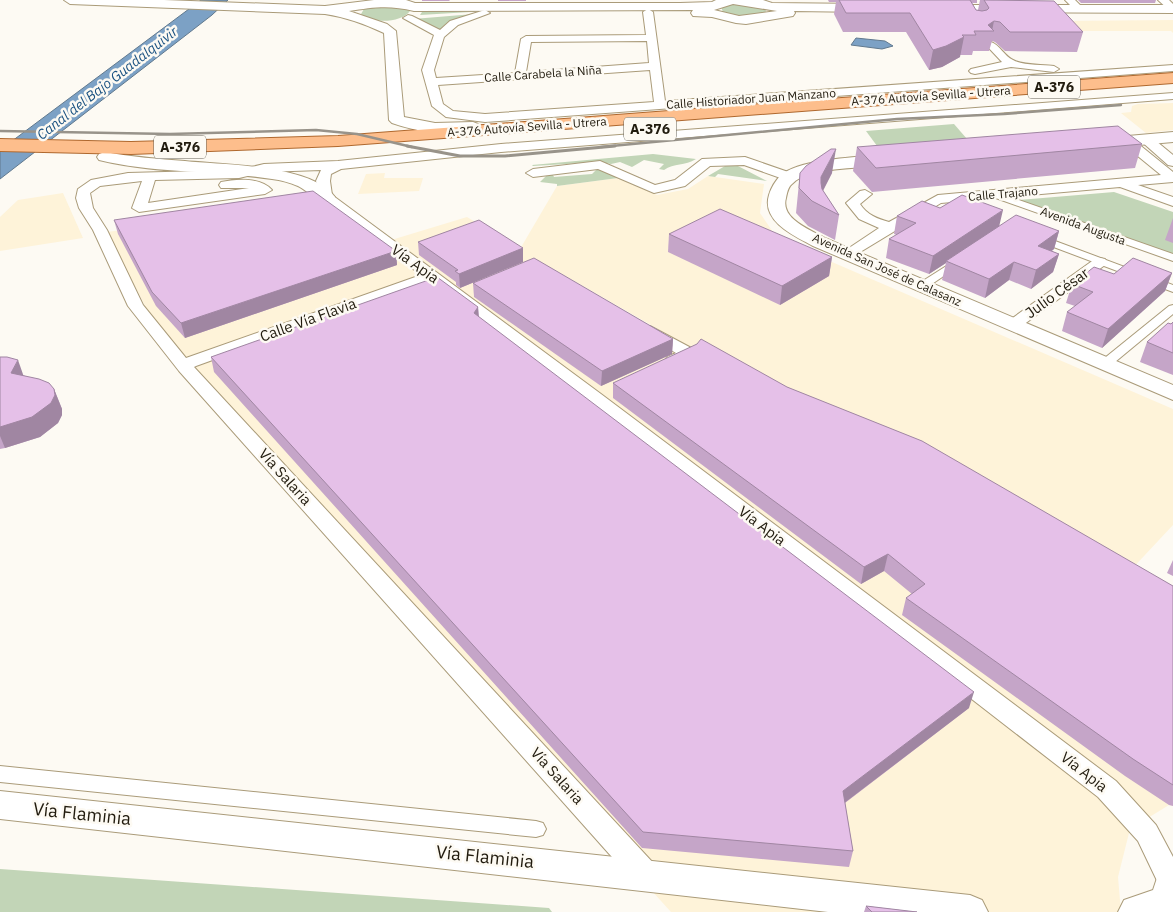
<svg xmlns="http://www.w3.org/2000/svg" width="1173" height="912" viewBox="0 0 1173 912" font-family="'IBM Plex Sans',sans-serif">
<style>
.built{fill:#fef3d9;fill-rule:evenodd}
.green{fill:#c2d5b7}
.water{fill:#7ca1c5;stroke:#61798e}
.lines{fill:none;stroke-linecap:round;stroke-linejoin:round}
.pedestrian-casing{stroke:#aa9b79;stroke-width:2}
.minor-casing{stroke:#aa9b79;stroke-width:2}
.tertiary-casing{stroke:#aa9b79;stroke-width:2}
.primary-casing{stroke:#af682e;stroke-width:2}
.pedestrian{fill:#fff;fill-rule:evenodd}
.minor{fill:#fff;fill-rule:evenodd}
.tertiary{fill:#fff;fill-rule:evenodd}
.primary{fill:#fdbe8c;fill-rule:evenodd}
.rail-far1{stroke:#98938a;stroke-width:2.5}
.rail{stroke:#98938a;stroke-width:3}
.wall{fill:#c5a5c8}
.shaded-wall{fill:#a086a2}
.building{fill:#e5c0e8;stroke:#a086a2}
.labels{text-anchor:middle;stroke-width:5;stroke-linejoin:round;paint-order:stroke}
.far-street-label{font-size:12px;fill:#211b0e;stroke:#fdfaf3}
.far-water-label{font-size:14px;font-style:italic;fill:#195181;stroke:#fdfaf3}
.shield{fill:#fdfaf3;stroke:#635e53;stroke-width:1}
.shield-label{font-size:14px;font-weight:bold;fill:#211b0e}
.street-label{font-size:15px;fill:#211b0e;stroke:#fdfaf3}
.near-street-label{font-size:18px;fill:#211b0e;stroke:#fdfaf3}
</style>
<rect width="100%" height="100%" fill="#fdfaf3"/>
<!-- built -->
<g class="built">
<path d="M1173,20V33L1171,31H1064L1057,21Z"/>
<path d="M1173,103V130L1146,133L1121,113L1131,112L1132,106L1138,104Z"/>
<path d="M385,173L384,178H423L419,191L358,194L366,174Z"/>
<path d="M708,176L764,184L760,213L775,235L825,259L1173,409V525L1130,571L1173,612V806L1169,805L1130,829L1118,877L1121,912H671L176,366L107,232L324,202L378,244L467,217L520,249L557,186L618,178L657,195L688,189ZM532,257L742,377L741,378L603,299Z"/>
<path d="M63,193L83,238L0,251V217L18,200Z"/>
</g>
<!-- green -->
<g class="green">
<path d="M730,4L765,9L766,11L765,13L741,17L723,12L721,7Z"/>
<path d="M378,5L409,9L410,11C402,23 371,24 361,14L364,9Z"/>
<path d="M421,8H701V11H487L420,15L422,12Z"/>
<path d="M474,14L450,22L438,31L413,19Z"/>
<path d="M954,124L974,147L883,154L866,131Z"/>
<path d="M653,154L696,159C685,166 674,163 664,170L659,169L664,164L644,160L632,167L620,162L611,164L600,162L533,166L532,165Z"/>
<path d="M736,165L767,181L718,174L715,177L708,176L725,166Z"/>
<path d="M597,169H607L618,178L557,186V184L540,182L549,173H552L554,177L592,174Z"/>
<path d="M1114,192L1173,212V255L1019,200Z"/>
<path d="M0,869L549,908L552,912H0Z"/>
</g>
<!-- water -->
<g class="water">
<path d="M201,0H228L212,15L0,179V150Z"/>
<path d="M856,38L885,41L893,46L882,49L851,45Z"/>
</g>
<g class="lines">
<!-- pedestrian casing -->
<g class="pedestrian-casing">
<g id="pedestrian">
<path d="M993,191L1173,254V261L990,196L988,194Z"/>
<path d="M1039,235L1173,285V292L1035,240L1034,238Z"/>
<path d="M959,258L964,261L963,263L926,288H918L916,286L918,284Z"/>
<path d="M1173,305V314L1109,367H1101L1099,364L1101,361L1169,306Z"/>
<path d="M0,766L536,821L543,823L546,829L543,835L536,837L0,782Z"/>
</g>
</g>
<!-- minor casing -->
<g class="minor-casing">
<g id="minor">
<path d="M1065,0H1075L1084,9L1079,12L1076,11Z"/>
<path d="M1158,0H1169L1173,4V12L1170,11Z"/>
<path d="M648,9L653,12L665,101L1173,65V71L485,122L446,117L432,106L422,70L434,35L403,18L408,15L412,16L440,30L450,21L485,10L490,13L458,25L444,37L434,70L436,78L515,73L521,39L526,36L646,35L643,12ZM647,41L649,63L526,72L531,42ZM650,70L654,102L485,114L453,111L443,104L438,85Z"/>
<path d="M991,42C1000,45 1004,56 1013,60C1024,66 1042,64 1054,66L1059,69L1054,72L1011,67L975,74L971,73L969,71L971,69L1002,62L986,45Z"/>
<path d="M1173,93V99L501,152L341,169L331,174L330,181L332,195L601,394L1116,781L1156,825L1173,857V892H1171L1161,889L1138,841L1098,797L589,402L431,283L423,284L196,366L194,367L656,866L660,875L656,884L646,887L636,884L179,371L128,306L93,230L79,208L76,198L78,189L91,180L128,173L239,170L264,164L338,161L501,144ZM321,170L316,181L321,200L421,275L186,358L143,305L107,230L93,208L90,193L100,186L142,181L132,208L139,212L265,194L272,190C261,177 236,179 221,182L219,185L221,188H249L148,203L155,180L239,178L264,172Z"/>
<path d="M1146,135L1150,136L1173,155V166L1168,165L1142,142L1140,139Z"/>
<path d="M1127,137L1131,138L1173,172V182L1138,185L1173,197V206L1120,187L941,203L852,257H842L840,254L879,228L859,219L846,203L860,191L865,190L872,194L860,204C867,215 878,219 889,222L938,195L1161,175L1123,144L1121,141L1123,138Z"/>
<path d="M745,157L794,174L796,177L789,181L744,165L710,166L685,186L654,193L598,169L533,177L526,173L533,169L600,161L655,185L675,180L702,159Z"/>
<path d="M1100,258L1105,259L1107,262L1105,265L1019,328H1007L1005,325L1007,322L1095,259Z"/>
<path d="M650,326L695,350L697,354C692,362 676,367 667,365L665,361L667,357L676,353L644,334L642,331L644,328Z"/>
</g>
</g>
<!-- tertiary casing -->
<g class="tertiary-casing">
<g id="tertiary">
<path d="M64,0H164L325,6L374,0H406L415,3H680L712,2L716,0H763L772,3L866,4L872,8L866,12L794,11L795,13L793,16L746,24L736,23L712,17L693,16L691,13L693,10L414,11C390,5 374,7 349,11L387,24L396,31L404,117L435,123L473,122L478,124L481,127L478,130C451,137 418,132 392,123L389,120L384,33C365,24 345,17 325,14L70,4ZM733,4L777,11L739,16L714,10Z"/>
<path d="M945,5H1173V13L941,12L939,9Z"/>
<path d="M1173,132V142L1105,148L1099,146L1097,143L1099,140L1105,138Z"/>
<path d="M105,152C132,157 158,159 185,161C222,165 312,164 335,197L332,201C318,204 310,192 298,186C291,183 280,180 272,179C215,170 156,174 99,160L97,157L99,154Z"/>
<path d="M887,155L893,157L895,160L893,163C868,170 809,165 792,184C788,187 787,193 786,198C780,219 811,230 825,238L1173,385V400L813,246C794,236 761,221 769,195C771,188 776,180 781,175C803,158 860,157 887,155Z"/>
<path d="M0,791L970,895L982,900L988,912H828L0,819Z"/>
<path d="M1173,861V912H1118L1124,900L1153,890L1161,866Z"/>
</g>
</g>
<!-- primary casing -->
<g class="primary-casing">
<path id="primary" d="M1173,73V83L338,146L131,154L0,151V139L131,142L338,136Z"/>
</g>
<!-- pedestrian -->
<use href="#pedestrian" class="pedestrian"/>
<!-- minor -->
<use href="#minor" class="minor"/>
<!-- tertiary -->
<use href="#tertiary" class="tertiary"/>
<!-- primary -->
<use href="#primary" class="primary"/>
<!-- rail-far1 -->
<g class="rail-far1">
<path d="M0,131L170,134L316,130L357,134L412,147"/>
<path d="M601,147L897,119L1004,114L1121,105"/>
</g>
<!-- rail -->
<path class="rail" d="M407,146L460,156H505L615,146"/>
</g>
<!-- wall -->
<g class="wall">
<path d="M422,0H450L449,1H422Z"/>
<rect x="498" y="0" width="28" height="1"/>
<path d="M828,0H977V3H972L976,10H978L980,0H993L1083,32L1077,52L1005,51L995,42L992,41L989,51H973L972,55H960V57L942,67L929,70L906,32H843L834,14L836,2H829Z"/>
<path d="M1078,0H1156L1155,3H1081Z"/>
<path d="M1142,144L1135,168L872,192L853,171L857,147Z"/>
<path d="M800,173H832L823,191L839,215L835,240L808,226L796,213Z"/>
<path d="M940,208L999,226L1059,231L1054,249L1052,251L1059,254L1053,272L1031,289L1009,280L985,298L942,280L946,263L929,274L886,258L889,239L897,235L894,234L897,216Z"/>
<path d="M1173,218V243L1165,240Z"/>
<path d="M114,220L396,251L397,265L185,338L156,306L118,234Z"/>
<path d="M669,234L832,257L829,276L780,305L668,252Z"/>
<path d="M418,242L523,248V262L460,288L456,285V282L419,255Z"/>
<path d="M1172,273L1165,291L1102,348L1062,331L1067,312L1075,306L1066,303L1072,284L1114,274Z"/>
<path d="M473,283L673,339L672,354L601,386L474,297Z"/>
<path d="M478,307L479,317L969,708L845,803L853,851L849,867L642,848L214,372L211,357Z"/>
<path d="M1173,322V375L1140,362L1147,342Z"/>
<path d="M0,357L23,375L54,389L62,409V415L58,423L40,437L5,448L0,449Z"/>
<path d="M613,383L787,387L1173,586V806L1169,805L1125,776L902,615L906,598L912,594L884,571L861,584L613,398Z"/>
<path d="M1173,560V576L1167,573Z"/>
<path d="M866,906L917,912H864Z"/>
</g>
<!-- shaded-wall -->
<g class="shaded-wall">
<path d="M994,21L992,31L988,25Z"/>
<path d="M964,37L960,57L942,67L929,70L933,50Z"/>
<path d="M836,149L832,173L817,202L821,177Z"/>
<path d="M1003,210L999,227L946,261V263L929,274L933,256Z"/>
<path d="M1059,231L1054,249L1033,264L1038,246Z"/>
<path d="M523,248V262L460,288L459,274Z"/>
<path d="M396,251L397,265L185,338L181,323Z"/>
<path d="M1059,254L1053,272L1031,289L1036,270Z"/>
<path d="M832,257L829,276L780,305L782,286Z"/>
<path d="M1014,262L1009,280L985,298L989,279Z"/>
<path d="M1172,273L1165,291L1102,348L1108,329Z"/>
<path d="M478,307L479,322L474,313Z"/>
<path d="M673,339L672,354L601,386L602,371Z"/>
<path d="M18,360L25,380L11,373Z"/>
<path d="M54,389L62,409V415L58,423L40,437L5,448L0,436V427Z"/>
<path d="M888,554L884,571L861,584L864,567Z"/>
<path d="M974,692L969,708L839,807L843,791Z"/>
</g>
<!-- building -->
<g class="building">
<path d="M839,0H970L976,10L982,11L987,10L989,8L984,0L1054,1L1083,32H1010L1000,22L994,21L988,25L994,31H974L976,35H962L964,37L946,46L933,50L910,13H846Z"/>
<path d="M1118,126L1142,144L876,168L857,147Z"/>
<path d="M831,149H836L821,177V183L822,189L839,215L812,201L799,188L800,173L806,166Z"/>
<path d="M313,191L396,251L181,323L152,292L114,220Z"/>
<path d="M962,195L1003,210L933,256L889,239L916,223L897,216L922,201L940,208Z"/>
<path d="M720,209L832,257L782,286L669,234Z"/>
<path d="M1016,215L1059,231L1038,246L1059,254L1036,270L1014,262L989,279L946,261Z"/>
<path d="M479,220L523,248L459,274L455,271L458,270L418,242Z"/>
<path d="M534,258L673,339L602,371L473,283Z"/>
<path d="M1133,258L1172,273L1108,329L1067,312L1093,292L1072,284L1094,267L1114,274Z"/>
<path d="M437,277L478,307L474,313L974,692L843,791L853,851L643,832L211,357Z"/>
<path d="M1173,322V353L1147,342L1168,323L1171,324Z"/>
<path d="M701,339L787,387L922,441L1173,586V785L1133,759L906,598L925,584L888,554L864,567L613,383L697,344Z"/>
<path d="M0,357H7L18,360L11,373L39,379L49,383L54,389L55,395L51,403L32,417L0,427Z"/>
<path d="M866,906L917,912H872Z"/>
</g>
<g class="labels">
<!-- far-street labels -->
<g class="far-street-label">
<text transform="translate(543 74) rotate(-4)" y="4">Calle Carabela la Niña</text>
<text transform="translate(931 96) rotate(-4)" y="4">A-376 Autovía Sevilla - Utrera</text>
<text transform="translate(751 99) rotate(-4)" y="4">Calle Historiador Juan Manzano</text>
<text transform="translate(527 127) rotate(-4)" y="4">A-376 Autovía Sevilla - Utrera</text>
<text transform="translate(1003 194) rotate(-5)" y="4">Calle Trajano</text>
<text transform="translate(1083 226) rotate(20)" y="4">Avenida Augusta</text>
<text transform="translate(887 270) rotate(24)" y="4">Avenida San José de Calasanz</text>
</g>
<!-- far-water labels -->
<g class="far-water-label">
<text transform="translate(107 83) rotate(-38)" y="5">Canal del Bajo Guadalquivir</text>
</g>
<!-- shield labels -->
<g class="shield">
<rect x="1028" y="75.5" width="52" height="23" rx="4"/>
<rect x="624" y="117.5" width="52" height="23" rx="4"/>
<rect x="154" y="135.5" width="52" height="23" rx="4"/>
</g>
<g class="shield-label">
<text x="1054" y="92">A-376</text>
<text x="650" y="134">A-376</text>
<text x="180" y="152">A-376</text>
</g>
<!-- street labels -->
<g class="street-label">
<text transform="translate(415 264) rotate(36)" y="5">Vía Apia</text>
<text transform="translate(1057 293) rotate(-36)" y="5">Julio César</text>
<text transform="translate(308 320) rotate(-20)" y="5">Calle Vía Flavia</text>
<text transform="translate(285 477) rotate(48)" y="5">Vía Salaria</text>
<text transform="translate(762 526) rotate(37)" y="5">Vía Apia</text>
<text transform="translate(1084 772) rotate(38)" y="5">Vía Apia</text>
<text transform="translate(557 776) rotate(48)" y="5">Vía Salaria</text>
</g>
<!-- near-street labels -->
<g class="near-street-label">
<text transform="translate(82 814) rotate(6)" y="6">Vía Flaminia</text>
<text transform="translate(485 857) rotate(6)" y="6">Vía Flaminia</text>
</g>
</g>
</svg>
